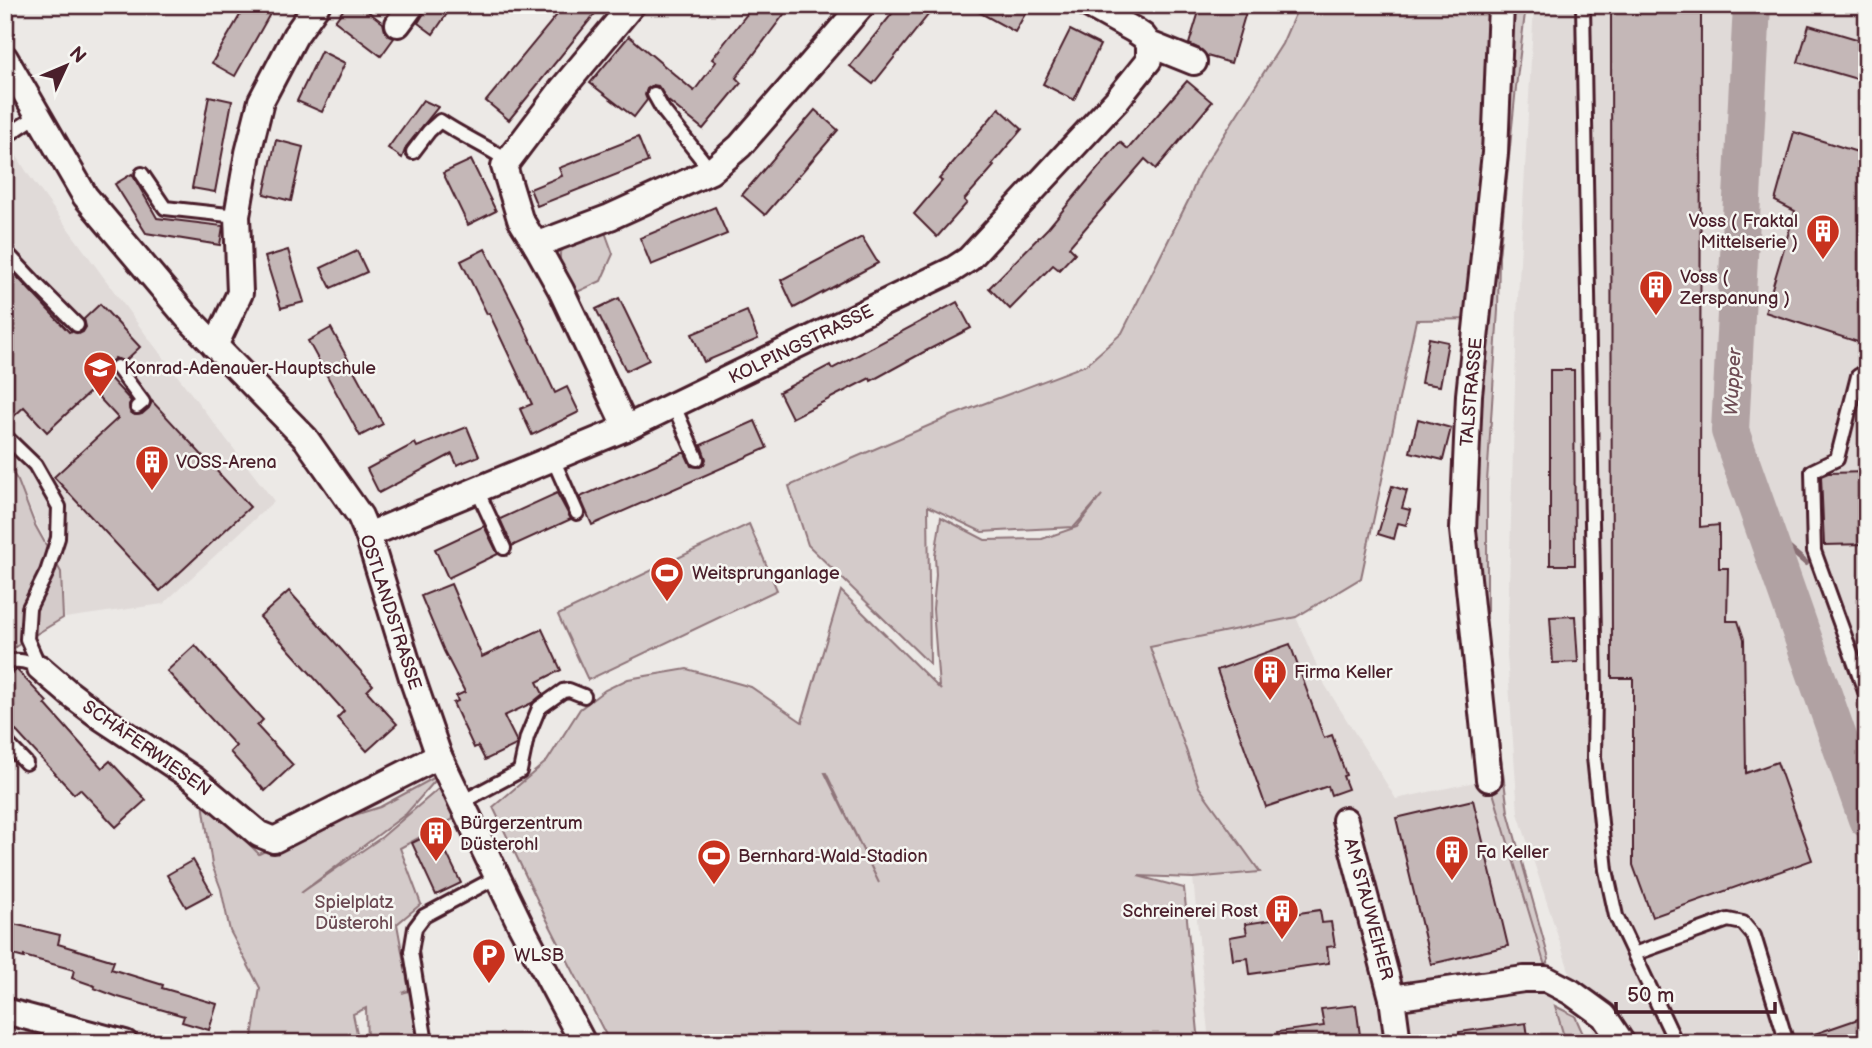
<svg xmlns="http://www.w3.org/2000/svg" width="1872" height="1048" viewBox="0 0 1872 1048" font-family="'Balsamiq Sans',sans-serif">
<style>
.built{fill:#e0dad8}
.green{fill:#d4cbca;stroke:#8f757a;stroke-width:2;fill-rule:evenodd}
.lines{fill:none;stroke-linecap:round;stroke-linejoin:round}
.stream{stroke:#886e73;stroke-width:6}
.river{stroke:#b1a2a3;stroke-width:38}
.building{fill:#c4b7b7;stroke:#4a1f2b;stroke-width:2}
.service-casing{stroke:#4a1f2b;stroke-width:18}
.minor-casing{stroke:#4a1f2b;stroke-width:30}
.service{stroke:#f6f6f2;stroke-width:12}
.minor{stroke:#f6f6f2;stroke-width:24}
.labels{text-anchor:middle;stroke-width:5;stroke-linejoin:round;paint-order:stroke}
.poi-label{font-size:18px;fill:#4a1f2b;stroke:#f6f6f2;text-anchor:start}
.street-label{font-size:18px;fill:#4a1f2b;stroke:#f6f6f2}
.park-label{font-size:18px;fill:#6c4a53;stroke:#f6f6f2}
.water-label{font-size:19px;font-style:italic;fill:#6e4d55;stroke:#f6f6f2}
</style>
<rect width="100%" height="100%" fill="#ece9e6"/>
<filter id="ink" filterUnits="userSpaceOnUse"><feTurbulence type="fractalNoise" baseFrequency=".0143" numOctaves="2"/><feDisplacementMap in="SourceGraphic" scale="14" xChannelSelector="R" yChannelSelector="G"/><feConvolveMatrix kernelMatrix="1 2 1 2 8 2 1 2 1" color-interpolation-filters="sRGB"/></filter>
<g filter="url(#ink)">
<!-- built -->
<g class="built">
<path d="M1534,5H1867V1043H1598L1575,989L1518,813L1507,655L1517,316Z"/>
<path d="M5,137L28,174L146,335L274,501L163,604L65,618L62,571L37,524L18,480L5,461Z"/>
<path d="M1296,617L1325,685L1396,799L1489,779L1566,1043H1209L1193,878L1259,872L1199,787L1150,647Z"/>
</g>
<!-- green -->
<g class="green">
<path d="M1299,5H1526L1516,87L1499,257L1498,310L1487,482V618L1472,625L1477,319L1416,320L1361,578L1296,617L1150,647L1199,787L1260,872L1193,878L1138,876L1184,888L1199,1043H610L544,914L493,807L547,761L580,709L605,690L628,679L687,669L751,687L802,722L841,591L941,690L939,687L933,609L936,575L935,556L941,517L985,540L1042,539L1077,527L1102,495L1074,527L982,532L928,506L930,664L808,545L789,486L951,416L1086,365L1122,333L1189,199L1199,174L1282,44ZM825,773H826L879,883Z"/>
<path d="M605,232L613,254L601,281L573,294L560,262V253L566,246Z"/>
<path d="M5,462L18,481L35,525L61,572L63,618L5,653Z"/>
<path d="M749,524L777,590L588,680L558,615Z"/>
<path d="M1488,656L1508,812L1549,959L1545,966L1489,779Z"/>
<path d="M441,774L406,814L301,893L382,837L443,785L457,817L400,848L421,904L397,924L409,990L402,993L409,991L418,1043H367L366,1008L353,1014L359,1043H251L260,988L230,931L221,889L212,865L201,789L221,816L259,854L297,836L345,818L380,807Z"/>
<path d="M1555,1006L1575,1016L1587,1043H1566Z"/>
</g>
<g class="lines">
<!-- stream -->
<path class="stream" d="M1764,527L1806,563"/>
<!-- river -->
<path class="river" d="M1752,5L1730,431L1867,819"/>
</g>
<!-- building -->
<g class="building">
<path d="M246,5H275L235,76L212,63Z"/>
<path d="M347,5H360L383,23L385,31L389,36L394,38L381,56L335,21Z"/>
<path d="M427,5H453L433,34L418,23L424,13Z"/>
<path d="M565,5H602L509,120L486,101Z"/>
<path d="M754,5H791L736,78L741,83L703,129L667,100L658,86L653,85L647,89L645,95L647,100L634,117L590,83L629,36L694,91L716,62L712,59Z"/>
<path d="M899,5H936L873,84L850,66Z"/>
<path d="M966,5H1030L1015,32Z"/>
<path d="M1201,5H1248L1231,63L1207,56L1200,49L1189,44Z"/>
<path d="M1611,5H1701L1700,527L1719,525V568H1728L1727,621H1738L1744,639L1746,773L1777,762L1812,860L1652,917L1633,865V678H1612Z"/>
<path d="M1809,25L1867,42V82L1798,62Z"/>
<path d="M1070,30L1100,45L1074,100L1043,84Z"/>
<path d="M321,51L345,63L322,112L297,101Z"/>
<path d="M1187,81L1212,102L1156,169L1145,159L1069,247L1075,253L1059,270L1053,265L1010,309L989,288L1048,228L1120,142L1128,149Z"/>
<path d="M209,96L232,101L215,192L192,188Z"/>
<path d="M423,100L438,107L406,147L402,158L388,148Z"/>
<path d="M999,108L1022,129L992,164L994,166L964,200L967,203L937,237L914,214L942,181L939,179Z"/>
<path d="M815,110L838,130L765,215L742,195Z"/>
<path d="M1794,132L1867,155V345L1765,312L1795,211L1775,201Z"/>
<path d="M638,137L648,162L537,206L530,189L562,176L559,168Z"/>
<path d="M276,140L303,147L291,201L264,194Z"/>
<path d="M471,160L496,211L468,225L443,173Z"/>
<path d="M132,174L157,218L223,226L220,245L146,233L115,184Z"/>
<path d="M715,207L727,234L651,265L640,238Z"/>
<path d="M862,237L878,263L794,308L781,280Z"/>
<path d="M485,249L521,320L555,393L567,387L579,412L532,435L520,409L532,404L489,313L487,314L461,261Z"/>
<path d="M288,250L304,302L281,308L265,257Z"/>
<path d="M357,251L367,272L331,288L321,268Z"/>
<path d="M5,264L69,332L71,331L79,334L83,332L86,327L84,319L100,304L140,347L124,362L115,358L109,364L111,373L108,376L131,401L129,405L130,412L135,415L142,414L149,408L152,401L250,507L160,591L54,477L118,418L92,390L47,432L24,407L13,417L5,408Z"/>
<path d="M619,298L649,360L626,371L596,309Z"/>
<path d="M957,302L971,328L922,353L871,381L870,378L792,418L779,392L830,365L832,369Z"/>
<path d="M747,311L758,339L704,362L692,334Z"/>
<path d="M331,328L383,424L360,436L308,341Z"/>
<path d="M1429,338L1448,342L1440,386L1421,383Z"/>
<path d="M1550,370H1574L1575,565H1550Z"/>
<path d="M1418,419L1451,428L1443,460L1410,452Z"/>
<path d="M755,421L767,448L592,525L580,497L682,453H685L691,466L700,467L704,464L706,459L701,445Z"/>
<path d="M467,427L479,456L457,465L452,454L379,493L367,469L415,443L417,447Z"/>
<path d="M1867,472V544L1824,545L1821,476L1828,473Z"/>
<path d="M1392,486L1407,491L1402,508L1410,510L1406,525L1398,523L1394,539L1378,534Z"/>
<path d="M557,493L571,519L512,546L500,519Z"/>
<path d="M484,526L498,554L448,578L435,549Z"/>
<path d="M451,584L482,657L542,629L561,670L537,682L543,694L532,703L504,716L517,742L516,745L485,760L478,746L474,748L453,703L458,701L456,696L465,692L444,651L421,596Z"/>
<path d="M289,591L373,685L367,691L397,724L367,751L337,718L344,711L260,617Z"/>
<path d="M1575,616L1578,662L1553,663L1550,617Z"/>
<path d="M1290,644L1324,738L1332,735L1346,775L1343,776L1348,789L1331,795L1328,786L1266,807L1217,670Z"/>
<path d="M195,645L263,720L257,726L293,765L265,791L230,752L236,746L167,671Z"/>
<path d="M15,670H17L47,702L45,704L102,768L110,761L146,800L116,827L80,789L74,794L5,719V679Z"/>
<path d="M1473,800L1508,946L1431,964L1396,818Z"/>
<path d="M436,831L461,883L436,895L412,843Z"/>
<path d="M193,860L212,893L186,907L167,875Z"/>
<path d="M1320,910L1322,923L1331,922L1335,946L1327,947L1329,963L1250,974L1248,958L1233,960L1230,937L1247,934L1245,924L1278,919V916Z"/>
<path d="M5,922L60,935L58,944L114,961L111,969L163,985L162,988L217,1004L209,1030L182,1022L184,1016L118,997L94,988L95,986L72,978L74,970L24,956V958L5,953Z"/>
<path d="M1356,1005L1361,1043H1278L1277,1032L1324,1026L1321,1009Z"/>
<path d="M1867,1016V1043H1797V1040Z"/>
<path d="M1526,1023L1529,1043H1460L1459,1032Z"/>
</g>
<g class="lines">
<!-- service casing -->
<g class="service-casing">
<g id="service">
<path d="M1583,5L1595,695L1594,757L1606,870L1616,916L1676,1043"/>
<path d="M654,94L663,110L711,171"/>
<path d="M5,137L38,115"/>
<path d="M413,152L429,131L440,121C462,136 486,146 508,161"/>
<path d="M142,174L165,208L237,216"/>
<path d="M5,251L38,286L77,325"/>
<path d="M117,367L143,402L137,407"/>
<path d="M1867,371L1858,376L1837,459L1812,471L1814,551L1867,697"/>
<path d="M674,406L697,459"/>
<path d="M5,436L35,465L59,507L58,538L47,572L29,608L27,639L40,668"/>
<path d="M553,459L577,513"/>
<path d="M477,490L504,548"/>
<path d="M5,663C19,658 28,662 40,668"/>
<path d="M5,741L26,763"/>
<path d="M462,802L520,771L527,737L539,708L563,691L569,690L584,696"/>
<path d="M1634,954L1728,920L1743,923L1754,936L1787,1043"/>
<path d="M426,1043L411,952L415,928L424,916L497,877"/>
</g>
</g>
<!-- minor casing -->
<g class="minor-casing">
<g id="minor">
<path d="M1089,5L1134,30L1143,36L1149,44L1194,62"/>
<path d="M398,24L412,5"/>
<path d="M5,58L85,196L186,316L306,439L360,516L368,535L413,681L439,756L520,924L583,1043"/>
<path d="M536,245L520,219L504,166L562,89L632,5"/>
<path d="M215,346L240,293L237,216L248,153L261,101L295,36L317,5"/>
<path d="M626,428L561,290L536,245L610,217L711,171L740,146L862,5"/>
<path d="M368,535L626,428L952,270L969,259L1116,101L1149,60V44"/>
<path d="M40,668L69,693L102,718L194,779L259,834L274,840L439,756"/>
<path d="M1489,779L1463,530L1469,395L1495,153L1501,5"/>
<path d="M1345,820L1392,998"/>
<path d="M5,1011L125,1043"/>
<path d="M1398,1043L1392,998L1524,979H1546L1571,992L1604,1016L1622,1043"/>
</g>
</g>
<!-- service -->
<use href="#service" class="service"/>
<!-- minor -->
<use href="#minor" class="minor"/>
</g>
</g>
<!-- icons -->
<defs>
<g id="building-pin" transform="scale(1.75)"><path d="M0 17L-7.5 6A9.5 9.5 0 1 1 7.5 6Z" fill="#c8321e" stroke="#f6f6f2"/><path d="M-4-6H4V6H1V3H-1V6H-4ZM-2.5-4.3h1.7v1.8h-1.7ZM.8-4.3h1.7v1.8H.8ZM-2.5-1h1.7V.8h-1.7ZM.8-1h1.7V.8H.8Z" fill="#fff"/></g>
<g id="school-pin" transform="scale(1.75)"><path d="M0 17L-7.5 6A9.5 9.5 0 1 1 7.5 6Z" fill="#c8321e" stroke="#f6f6f2"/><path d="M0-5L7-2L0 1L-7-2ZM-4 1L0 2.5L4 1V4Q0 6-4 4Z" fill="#fff"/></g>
<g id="stadium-pin" transform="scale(1.75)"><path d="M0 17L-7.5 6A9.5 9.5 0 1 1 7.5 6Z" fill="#c8321e" stroke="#f6f6f2"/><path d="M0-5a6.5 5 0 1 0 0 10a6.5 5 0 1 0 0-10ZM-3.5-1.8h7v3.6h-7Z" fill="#fff"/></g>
<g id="parking-pin" transform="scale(1.75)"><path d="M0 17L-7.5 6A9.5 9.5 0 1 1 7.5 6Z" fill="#c8321e" stroke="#f6f6f2"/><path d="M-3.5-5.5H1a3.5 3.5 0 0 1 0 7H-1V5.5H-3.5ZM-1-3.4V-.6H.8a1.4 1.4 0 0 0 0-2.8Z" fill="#fff"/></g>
</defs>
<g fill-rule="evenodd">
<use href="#building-pin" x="1823" y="231"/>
<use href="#building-pin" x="1656" y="287"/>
<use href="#school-pin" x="100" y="368"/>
<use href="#building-pin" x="152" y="462"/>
<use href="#stadium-pin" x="667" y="573"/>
<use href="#building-pin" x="1270" y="672"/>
<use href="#building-pin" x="436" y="833"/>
<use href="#building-pin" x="1452" y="852"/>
<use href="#stadium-pin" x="714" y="856"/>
<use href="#building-pin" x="1282" y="911"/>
<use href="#parking-pin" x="489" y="955"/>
</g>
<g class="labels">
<!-- poi labels -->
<g class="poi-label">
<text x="1798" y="227" text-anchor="end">Voss ( Fraktal<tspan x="1798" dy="21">Mittelserie )</tspan></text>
<text x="1680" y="283">Voss (<tspan x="1680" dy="21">Zerspanung )</tspan></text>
<text x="124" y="374">Konrad-Adenauer-Hauptschule</text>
<text x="176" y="468">VOSS-Arena</text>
<text x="692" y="579">Weitsprunganlage</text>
<text x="1294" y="678">Firma Keller</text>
<text x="460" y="829">Bürgerzentrum<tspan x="460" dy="21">Düsterohl</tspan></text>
<text x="1476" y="858">Fa Keller</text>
<text x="738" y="862">Bernhard-Wald-Stadion</text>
<text x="1258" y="917" text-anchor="end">Schreinerei Rost</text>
<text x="514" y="961">WLSB</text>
</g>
<!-- street labels -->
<g class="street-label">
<text transform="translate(801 344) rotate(-26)" y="6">KOLPINGSTRASSE</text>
<text transform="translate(1471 392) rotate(-85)" y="6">TALSTRASSE</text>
<text transform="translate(391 612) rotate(72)" y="6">OSTLANDSTRASSE</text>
<text transform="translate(147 748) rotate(35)" y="6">SCHÄFERWIESEN</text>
<text transform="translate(1369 909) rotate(75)" y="6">AM STAUWEIHER</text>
</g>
<!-- park labels -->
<g class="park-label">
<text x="354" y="908">Spielplatz<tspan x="354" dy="21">Düsterohl</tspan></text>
</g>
<!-- water labels -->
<g class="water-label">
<text transform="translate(1732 382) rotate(-87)" y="7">Wupper</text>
</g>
</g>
<!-- margin -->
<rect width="1872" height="1048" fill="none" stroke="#f6f6f2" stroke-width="28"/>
<rect x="14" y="14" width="1844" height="1020" fill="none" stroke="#4a1f2b" stroke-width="2.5" filter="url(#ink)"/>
<!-- north arrow -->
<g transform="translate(66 66) rotate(46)" stroke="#f6f6f2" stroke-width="5" paint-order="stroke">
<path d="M0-5L12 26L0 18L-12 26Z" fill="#4a1f2b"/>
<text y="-10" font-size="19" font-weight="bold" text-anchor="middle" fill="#4a1f2b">N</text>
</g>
<!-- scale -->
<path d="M1616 1002v10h159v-10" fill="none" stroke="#4a1f2b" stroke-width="3.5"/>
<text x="1627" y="1002" font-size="21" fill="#4a1f2b" stroke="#f6f6f2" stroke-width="5" paint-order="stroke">50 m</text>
</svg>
